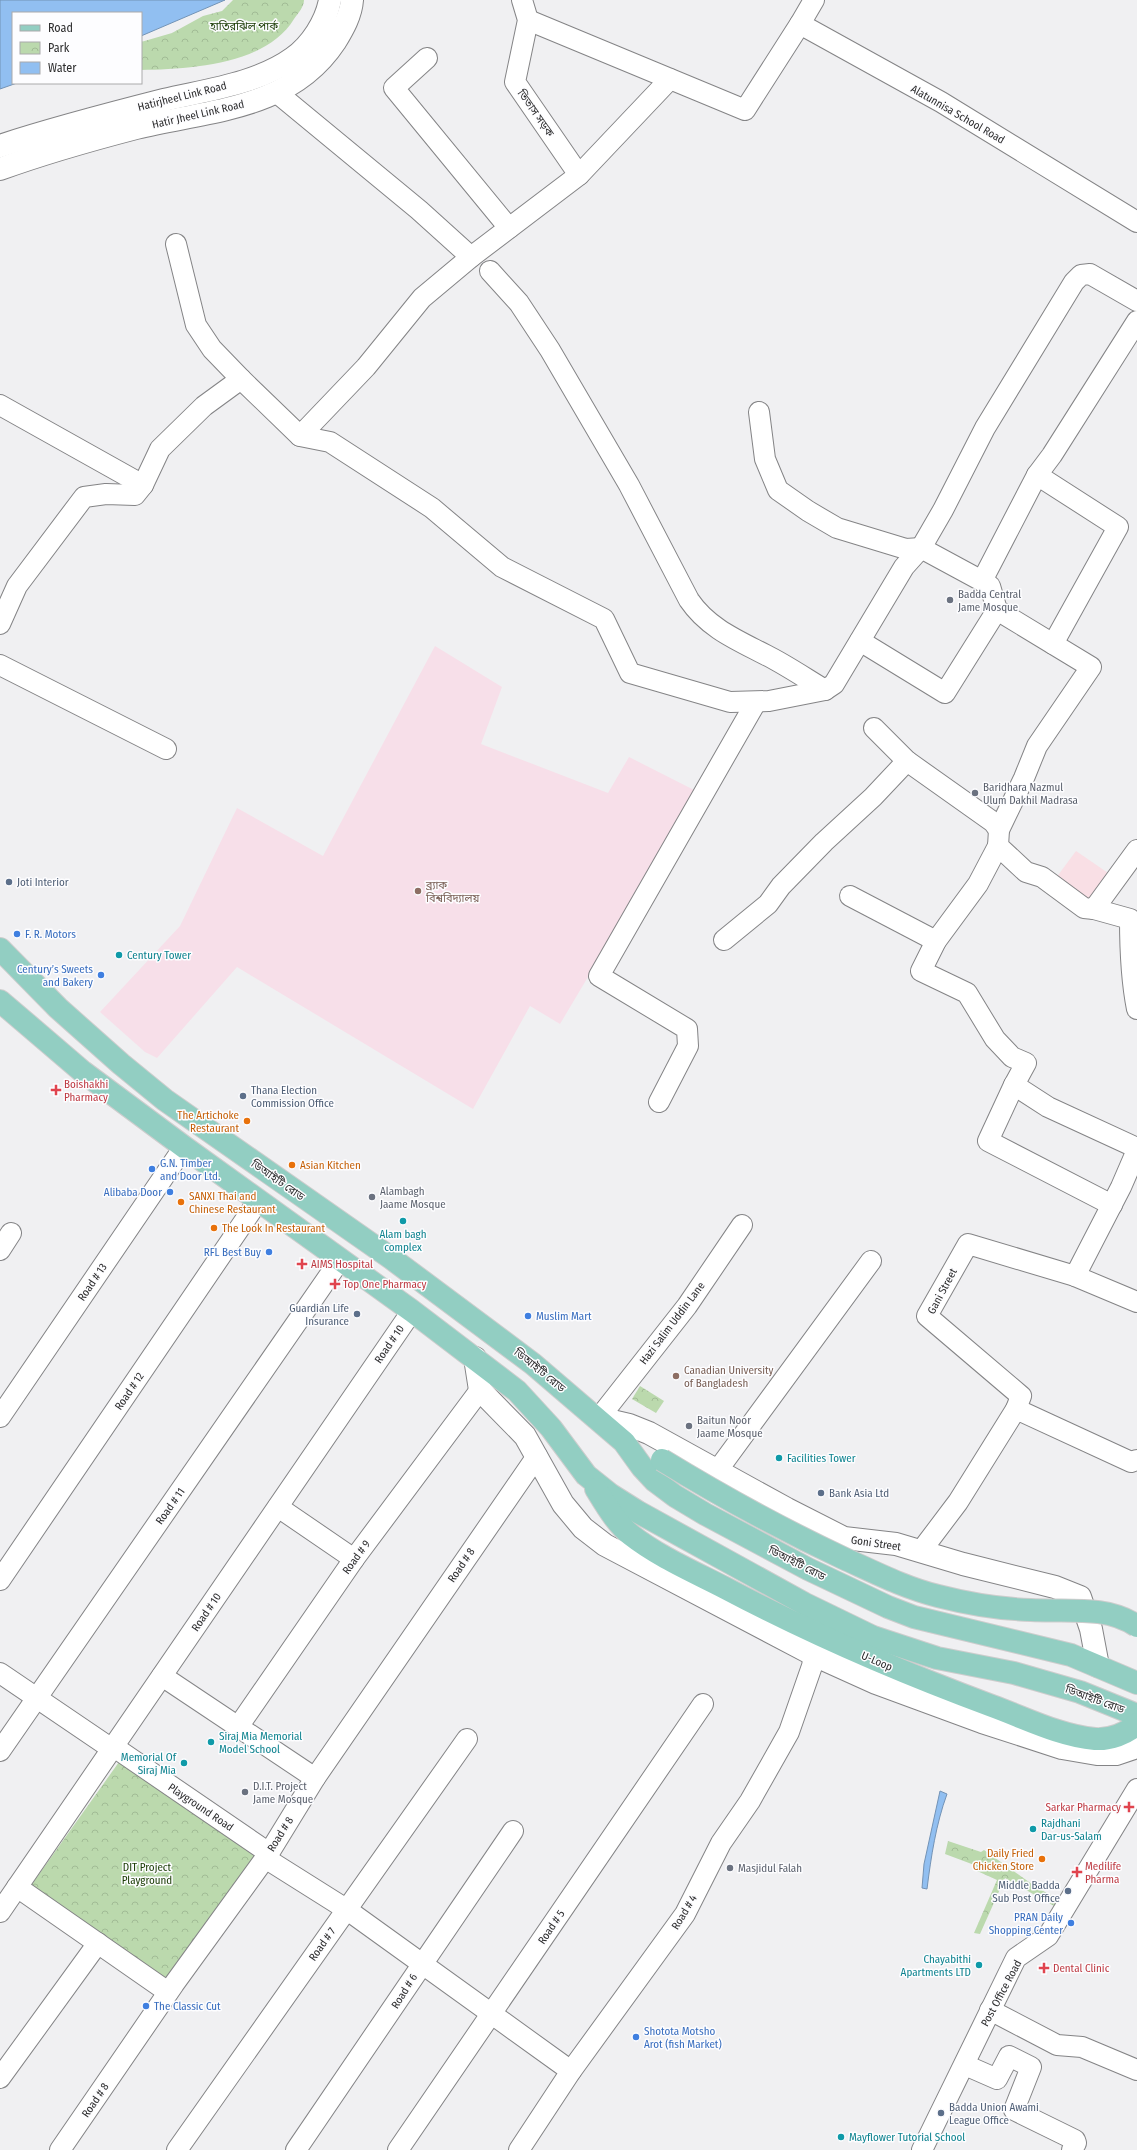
<svg xmlns="http://www.w3.org/2000/svg" width="1137" height="2150" viewBox="0 0 1137 2150" font-family="'Fira Sans Condensed','Noto Sans Bengali',sans-serif">
<style>
.commercial{fill:#f9dfe5}
.education{fill:#f7dfe9}
.park{fill:url(#park-crowns)}
.water{fill:#91bff1;stroke:#7393b6}
.lines{fill:none;stroke-linecap:round;stroke-linejoin:round}
.minor-casing{stroke:#848486;stroke-width:22}
.tertiary-casing{stroke:#848486;stroke-width:24}
.secondary-casing{stroke:#848486;stroke-width:24}
.primary-casing{stroke:#cdcdcd;stroke-width:24}
.minor{stroke:#fff;stroke-width:20}
.tertiary{stroke:#fff;stroke-width:22}
.secondary{stroke:#fff;stroke-width:22}
.primary{stroke:#92cec2;stroke-width:22}
.primary-bridge-casing{stroke:#cdcdcd;stroke-width:24;stroke-linecap:butt}
.primary-bridge{stroke:#92cec2;stroke-width:22}
.worship-dot{fill:#6b7280;stroke:#fdfdff;stroke-width:1.5}
.service-dot{fill:#5c6f8a;stroke:#fdfdff;stroke-width:1.5}
.education-dot{fill:#8d6e63;stroke:#fdfdff;stroke-width:1.5}
.shop-dot{fill:#3f7fe0;stroke:#fdfdff;stroke-width:1.5}
.culture-dot{fill:#0f9aa8;stroke:#fdfdff;stroke-width:1.5}
.health-dot{fill:#e0444e;stroke:#fdfdff;stroke-width:1.5}
.food-dot{fill:#e8710a;stroke:#fdfdff;stroke-width:1.5}
.labels{text-anchor:middle;stroke-width:3;stroke-linejoin:round;paint-order:stroke}
.park-label{font-size:11px;fill:#173900;stroke:#fdfdff}
.street-label{font-size:11px;fill:#2d2d2e;stroke:#fdfdff}
.worship-label{font-size:11px;fill:#5b616d;stroke:#fdfdff;text-anchor:start}
.service-label{font-size:11px;fill:#4e5e75;stroke:#fdfdff;text-anchor:start}
.education-label{font-size:11px;fill:#785e54;stroke:#fdfdff;text-anchor:start}
.shop-label{font-size:11px;fill:#366cbe;stroke:#fdfdff;text-anchor:start}
.culture-label{font-size:11px;fill:#0d838f;stroke:#fdfdff;text-anchor:start}
.health-label{font-size:11px;fill:#be3a42;stroke:#fdfdff;text-anchor:start}
.food-label{font-size:11px;fill:#c56008;stroke:#fdfdff;text-anchor:start}
</style>
<defs>
<pattern id="park-crowns" width="20" height="18" patternUnits="userSpaceOnUse"><rect width="20" height="18" fill="#bbd9ad"/><path d="M2 6a3 3 0 1 1 6 0M12 15a3 3 0 1 1 6 0" fill="none" stroke="#a1bb95"/></pattern>
</defs>
<rect width="100%" height="100%" fill="#f0f0f2"/>
<!-- commercial -->
<path class="commercial" d="M1076,851L1111,875L1090,906L1053,882Z"/>
<!-- education -->
<path class="education" d="M435,646L502,687L481,744L608,793L629,757L698,792L560,1024L530,1006L473,1109L237,967L157,1058L145,1052L100,1012L180,926L237,808L323,856Z"/>
<!-- park -->
<g class="park">
<path d="M233,0H304C304,7 298,13 294,19C266,65 190,69 141,70V42L172,33L203,16L222,11Z"/>
<path d="M640,1386L664,1401L656,1413L632,1399Z"/>
<path d="M124,1755L269,1857L172,1994L27,1891Z"/>
<path d="M948,1841L981,1852L984,1850L1036,1887L1065,1903L1061,1910L1005,1878L980,1934L974,1933L997,1880L975,1870L977,1866L945,1854Z"/>
</g>
<!-- water -->
<g class="water">
<path d="M0,0H225L141,36V13H13V83H17L0,89Z"/>
<path d="M940,1791L947,1794C936,1824 931,1857 927,1889L922,1888L924,1864Z"/>
</g>
<g class="lines">
<!-- minor casing -->
<g class="minor-casing">
<g id="minor">
<path d="M522,0L528,20L515,82L579,175"/>
<path d="M814,0L800,24L941,102L1137,222"/>
<path d="M528,20L745,110L800,24"/>
<path d="M427,58L394,88L509,228"/>
<path d="M276,92L419,210L471,257"/>
<path d="M176,244L196,325L212,349L241,379"/>
<path d="M490,271L519,303L550,350L629,485L689,600C708,628 737,640 766,655C786,665 805,678 825,690"/>
<path d="M0,405L143,485"/>
<path d="M759,412L765,459L778,490L808,511L837,528L906,549L921,548L982,581L990,586L997,610L1091,667L1037,746L1024,778L999,830L998,846L1026,872L1042,877L1084,908L1094,909"/>
<path d="M300,436L366,367L422,298L471,257L579,175L670,79"/>
<path d="M1037,475L1118,527L1053,644"/>
<path d="M982,581L1037,475L1052,455L1137,321"/>
<path d="M0,624L17,586L84,497L106,494L135,495L143,485L160,449L204,406L241,379L300,436L330,442L432,508L502,567L604,619L630,673L730,702L769,701L825,690L834,684L904,567L921,548L943,510L985,428L1074,282L1081,275L1090,274L1137,301"/>
<path d="M860,641L945,693L997,610"/>
<path d="M0,665L166,749"/>
<path d="M874,728L907,761L993,822L999,830"/>
<path d="M998,846L978,884L936,941L921,971L967,993L995,1039L1012,1057L1026,1063L1014,1085L1048,1107L1137,1148"/>
<path d="M1137,850L1094,909L1130,919C1130,950 1131,979 1137,1009"/>
<path d="M850,896L936,941"/>
<path d="M724,940L768,904L781,886L824,842L873,797L907,761"/>
<path d="M1014,1085L988,1141L1112,1205"/>
<path d="M659,1102L688,1046L687,1029L599,976L756,702"/>
<path d="M0,1250L11,1233"/>
<path d="M1075,1276L1121,1187L1137,1150"/>
<path d="M1016,1409L1021,1396L927,1316L968,1244L1075,1276L1137,1302"/>
<path d="M0,1417L184,1147"/>
<path d="M599,1418L687,1306L742,1225"/>
<path d="M717,1471L871,1261"/>
<path d="M278,1507L354,1559"/>
<path d="M921,1551L958,1502L1016,1409L1131,1462L1137,1460"/>
<path d="M0,1580L258,1201"/>
<path d="M0,1673L112,1749"/>
<path d="M162,1676L315,1778"/>
<path d="M238,1727L354,1559L480,1390"/>
<path d="M114,1747L269,1853"/>
<path d="M0,1751L340,1260"/>
<path d="M265,1858L346,1909L571,2071"/>
<path d="M17,1887L168,1992"/>
<path d="M0,1912L412,1311"/>
<path d="M990,2010L1057,2045L1082,2047L1137,2070"/>
<path d="M965,2065L997,2079L1009,2056L1031,2067L1014,2110L1075,2140L1076,2143L1072,2150"/>
<path d="M0,2078L98,1943"/>
<path d="M60,2150L174,1984L269,1853L315,1778L537,1456"/>
<path d="M177,2150L467,1739"/>
<path d="M296,2150L513,1831"/>
<path d="M398,2150L703,1704"/>
<path d="M519,2150L571,2071L685,1914L721,1843L750,1801L789,1732L812,1666L814,1655"/>
<path d="M922,2150L1016,1958L1048,1936L1137,1789"/>
</g>
</g>
<!-- tertiary casing -->
<g class="tertiary-casing">
<g id="tertiary">
<path d="M475,1358L480,1390L525,1436L563,1504L583,1528L605,1545L814,1655L876,1683L982,1722L1062,1748L1097,1754H1116L1137,1747"/>
<path d="M599,1418L629,1425L649,1433L787,1509L844,1538L896,1544L963,1564L1055,1587L1080,1597L1091,1629L1098,1666"/>
</g>
</g>
<!-- secondary casing -->
<g class="secondary-casing">
<g id="secondary">
<path d="M0,146C54,128 109,114 164,100C206,90 257,84 293,58C311,45 326,22 330,0"/>
<path d="M0,169C44,153 90,140 136,128C209,110 290,110 335,42C343,29 351,15 352,0"/>
</g>
</g>
<!-- primary casing -->
<g class="primary-casing">
<g id="primary">
<path d="M0,949L58,1008L121,1064L165,1100L391,1258L533,1364L624,1442L642,1467L655,1481L675,1496L705,1514L808,1569L888,1607L914,1617L1071,1655L1137,1683"/>
<path d="M0,1001L83,1072L184,1147L412,1311L517,1391L551,1428L586,1475L611,1495L638,1512L805,1604L873,1637L937,1658L1014,1673L1080,1692L1137,1715"/>
<path d="M596,1489C606,1505 616,1523 631,1535C659,1557 694,1572 725,1588C812,1634 900,1672 992,1706C1025,1718 1060,1736 1095,1739C1110,1740 1126,1734 1137,1724"/>
</g>
</g>
<!-- minor -->
<use href="#minor" class="minor"/>
<!-- tertiary -->
<use href="#tertiary" class="tertiary"/>
<!-- secondary -->
<use href="#secondary" class="secondary"/>
<!-- primary -->
<use href="#primary" class="primary"/>
<!-- primary-bridge casing -->
<g class="primary-bridge-casing">
<path id="primary-bridge" d="M662,1460C721,1496 781,1529 843,1558C874,1572 905,1588 938,1596C969,1604 1000,1609 1031,1610C1067,1612 1106,1605 1137,1626"/>
</g>
<!-- primary-bridge -->
<use href="#primary-bridge" class="primary-bridge"/>
</g>
<!-- markers -->
<g class="worship-dot">
<circle cx="950" cy="600" r="4"/>
<circle cx="975" cy="793" r="4"/>
<circle cx="372" cy="1197" r="4"/>
<circle cx="689" cy="1426" r="4"/>
<circle cx="245" cy="1792" r="4"/>
<circle cx="730" cy="1868" r="4"/>
</g>
<g class="service-dot">
<circle cx="9" cy="882" r="4"/>
<circle cx="243" cy="1096" r="4"/>
<circle cx="357" cy="1314" r="4"/>
<circle cx="821" cy="1493" r="4"/>
<circle cx="1068" cy="1891" r="4"/>
<circle cx="941" cy="2113" r="4"/>
</g>
<g class="education-dot">
<circle cx="418" cy="891" r="4"/>
<circle cx="676" cy="1376" r="4"/>
</g>
<g class="shop-dot">
<circle cx="17" cy="934" r="4"/>
<circle cx="101" cy="975" r="4"/>
<circle cx="152" cy="1169" r="4"/>
<circle cx="170" cy="1192" r="4"/>
<circle cx="269" cy="1252" r="4"/>
<circle cx="528" cy="1316" r="4"/>
<circle cx="1071" cy="1923" r="4"/>
<circle cx="146" cy="2006" r="4"/>
<circle cx="636" cy="2037" r="4"/>
</g>
<g class="culture-dot">
<circle cx="119" cy="955" r="4"/>
<circle cx="403" cy="1221" r="4"/>
<circle cx="779" cy="1458" r="4"/>
<circle cx="211" cy="1742" r="4"/>
<circle cx="184" cy="1763" r="4"/>
<circle cx="1033" cy="1829" r="4"/>
<circle cx="979" cy="1965" r="4"/>
<circle cx="841" cy="2137" r="4"/>
</g>
<g class="health-dot">
<path d="M54 1084h4v4h4v4h-4v4h-4v-4h-4v-4h4z"/>
<path d="M300 1258h4v4h4v4h-4v4h-4v-4h-4v-4h4z"/>
<path d="M333 1278h4v4h4v4h-4v4h-4v-4h-4v-4h4z"/>
<path d="M1127 1801h4v4h4v4h-4v4h-4v-4h-4v-4h4z"/>
<path d="M1075 1866h4v4h4v4h-4v4h-4v-4h-4v-4h4z"/>
<path d="M1042 1962h4v4h4v4h-4v4h-4v-4h-4v-4h4z"/>
</g>
<g class="food-dot">
<circle cx="247" cy="1121" r="4"/>
<circle cx="292" cy="1165" r="4"/>
<circle cx="181" cy="1202" r="4"/>
<circle cx="214" cy="1228" r="4"/>
<circle cx="1042" cy="1859" r="4"/>
</g>
<g class="labels">
<!-- park labels -->
<g class="park-label">
<text x="244" y="30">হাতিরঝিল পার্ক</text>
<text x="147" y="1871">DIT Project<tspan x="147" dy="13">Playground</tspan></text>
</g>
<!-- street labels -->
<g class="street-label">
<text transform="translate(182 96) rotate(-14)" y="4">Hatirjheel Link Road</text>
<text transform="translate(536 113) rotate(55)" y="4">তিতাস সড়ক</text>
<text transform="translate(198 114) rotate(-13)" y="4">Hatir Jheel Link Road</text>
<text transform="translate(958 114) rotate(30)" y="4">Alatunnisa School Road</text>
<text transform="translate(278 1180) rotate(35)" y="4">ডিআইটি রোড</text>
<text transform="translate(92 1282) rotate(-56)" y="4">Road # 13</text>
<text transform="translate(942 1291) rotate(-62)" y="4">Gani Street</text>
<text transform="translate(672 1323) rotate(-53)" y="4">Hazi Salim Uddin Lane</text>
<text transform="translate(389 1344) rotate(-56)" y="4">Road # 10</text>
<text transform="translate(540 1370) rotate(39)" y="4">ডিআইটি রোড</text>
<text transform="translate(129 1391) rotate(-56)" y="4">Road # 12</text>
<text transform="translate(170 1506) rotate(-55)" y="4">Road # 11</text>
<text transform="translate(876 1543) rotate(8)" y="4">Goni Street</text>
<text transform="translate(356 1557) rotate(-54)" y="4">Road # 9</text>
<text transform="translate(797 1563) rotate(27)" y="4">ডিআইটি রোড</text>
<text transform="translate(461 1565) rotate(-56)" y="4">Road # 8</text>
<text transform="translate(206 1612) rotate(-56)" y="4">Road # 10</text>
<text transform="translate(877 1661) rotate(23)" y="4">U-Loop</text>
<text transform="translate(1095 1699) rotate(20)" y="4">ডিআইটি রোড</text>
<text transform="translate(201 1807) rotate(34)" y="4">Playground Road</text>
<text transform="translate(280 1834) rotate(-58)" y="4">Road # 8</text>
<text transform="translate(684 1912) rotate(-59)" y="4">Road # 4</text>
<text transform="translate(551 1927) rotate(-56)" y="4">Road # 5</text>
<text transform="translate(322 1944) rotate(-55)" y="4">Road # 7</text>
<text transform="translate(404 1991) rotate(-58)" y="4">Road # 6</text>
<text transform="translate(1001 1993) rotate(-62)" y="4">Post Office Road</text>
<text transform="translate(95 2100) rotate(-56)" y="4">Road # 8</text>
</g>
<!-- worship labels -->
<g class="worship-label">
<text x="958" y="598">Badda Central<tspan x="958" dy="13">Jame Mosque</tspan></text>
<text x="983" y="791">Baridhara Nazmul<tspan x="983" dy="13">Ulum Dakhil Madrasa</tspan></text>
<text x="380" y="1195">Alambagh<tspan x="380" dy="13">Jaame Mosque</tspan></text>
<text x="697" y="1424">Baitun Noor<tspan x="697" dy="13">Jaame Mosque</tspan></text>
<text x="253" y="1790">D.I.T. Project<tspan x="253" dy="13">Jame Mosque</tspan></text>
<text x="738" y="1872">Masjidul Falah</text>
</g>
<!-- service labels -->
<g class="service-label">
<text x="17" y="886">Joti Interior</text>
<text x="251" y="1094">Thana Election<tspan x="251" dy="13">Commission Office</tspan></text>
<text x="349" y="1312" text-anchor="end">Guardian Life<tspan x="349" dy="13">Insurance</tspan></text>
<text x="829" y="1497">Bank Asia Ltd</text>
<text x="1060" y="1889" text-anchor="end">Middle Badda<tspan x="1060" dy="13">Sub Post Office</tspan></text>
<text x="949" y="2111">Badda Union Awami<tspan x="949" dy="13">League Office</tspan></text>
</g>
<!-- education labels -->
<g class="education-label">
<text x="426" y="889">ব্র্যাক<tspan x="426" dy="13">বিশ্ববিদ্যালয়</tspan></text>
<text x="684" y="1374">Canadian University<tspan x="684" dy="13">of Bangladesh</tspan></text>
</g>
<!-- shop labels -->
<g class="shop-label">
<text x="25" y="938">F. R. Motors</text>
<text x="93" y="973" text-anchor="end">Century’s Sweets<tspan x="93" dy="13">and Bakery</tspan></text>
<text x="160" y="1167">G.N. Timber<tspan x="160" dy="13">and Door Ltd.</tspan></text>
<text x="162" y="1196" text-anchor="end">Alibaba Door</text>
<text x="261" y="1256" text-anchor="end">RFL Best Buy</text>
<text x="536" y="1320">Muslim Mart</text>
<text x="1063" y="1921" text-anchor="end">PRAN Daily<tspan x="1063" dy="13">Shopping Center</tspan></text>
<text x="154" y="2010">The Classic Cut</text>
<text x="644" y="2035">Shotota Motsho<tspan x="644" dy="13">Arot (fish Market)</tspan></text>
</g>
<!-- culture labels -->
<g class="culture-label">
<text x="127" y="959">Century Tower</text>
<text x="403" y="1238" text-anchor="middle">Alam bagh<tspan x="403" dy="13">complex</tspan></text>
<text x="787" y="1462">Facilities Tower</text>
<text x="219" y="1740">Siraj Mia Memorial<tspan x="219" dy="13">Model School</tspan></text>
<text x="176" y="1761" text-anchor="end">Memorial Of<tspan x="176" dy="13">Siraj Mia</tspan></text>
<text x="1041" y="1827">Rajdhani<tspan x="1041" dy="13">Dar-us-Salam</tspan></text>
<text x="971" y="1963" text-anchor="end">Chayabithi<tspan x="971" dy="13">Apartments LTD</tspan></text>
<text x="849" y="2141">Mayflower Tutorial School</text>
</g>
<!-- health labels -->
<g class="health-label">
<text x="64" y="1088">Boishakhi<tspan x="64" dy="13">Pharmacy</tspan></text>
<text x="311" y="1268">AIMS Hospital</text>
<text x="343" y="1288">Top One Pharmacy</text>
<text x="1121" y="1811" text-anchor="end">Sarkar Pharmacy</text>
<text x="1085" y="1870">Medilife<tspan x="1085" dy="13">Pharma</tspan></text>
<text x="1053" y="1972">Dental Clinic</text>
</g>
<!-- food labels -->
<g class="food-label">
<text x="239" y="1119" text-anchor="end">The Artichoke<tspan x="239" dy="13">Restaurant</tspan></text>
<text x="300" y="1169">Asian Kitchen</text>
<text x="189" y="1200">SANXI Thai and<tspan x="189" dy="13">Chinese Restaurant</tspan></text>
<text x="222" y="1232">The Look In Restaurant</text>
<text x="1034" y="1857" text-anchor="end">Daily Fried<tspan x="1034" dy="13">Chicken Store</tspan></text>
</g>
</g>
<!-- legend -->
<rect x="12" y="12" width="130" height="72" fill="#fdfdff" stroke="#aaaaab"/>
<rect x="20" y="25" width="20" height="6" fill="#92cec2" stroke="#aaaaab"/>
<text x="48" y="32" font-size="12" fill="#2d2d2e">Road</text>
<rect x="20" y="42" width="20" height="12" fill="url(#park-crowns)" stroke="#aaaaab"/>
<text x="48" y="52" font-size="12" fill="#2d2d2e">Park</text>
<rect x="20" y="62" width="20" height="12" fill="#91bff1" stroke="#aaaaab"/>
<text x="48" y="72" font-size="12" fill="#2d2d2e">Water</text>
</svg>
